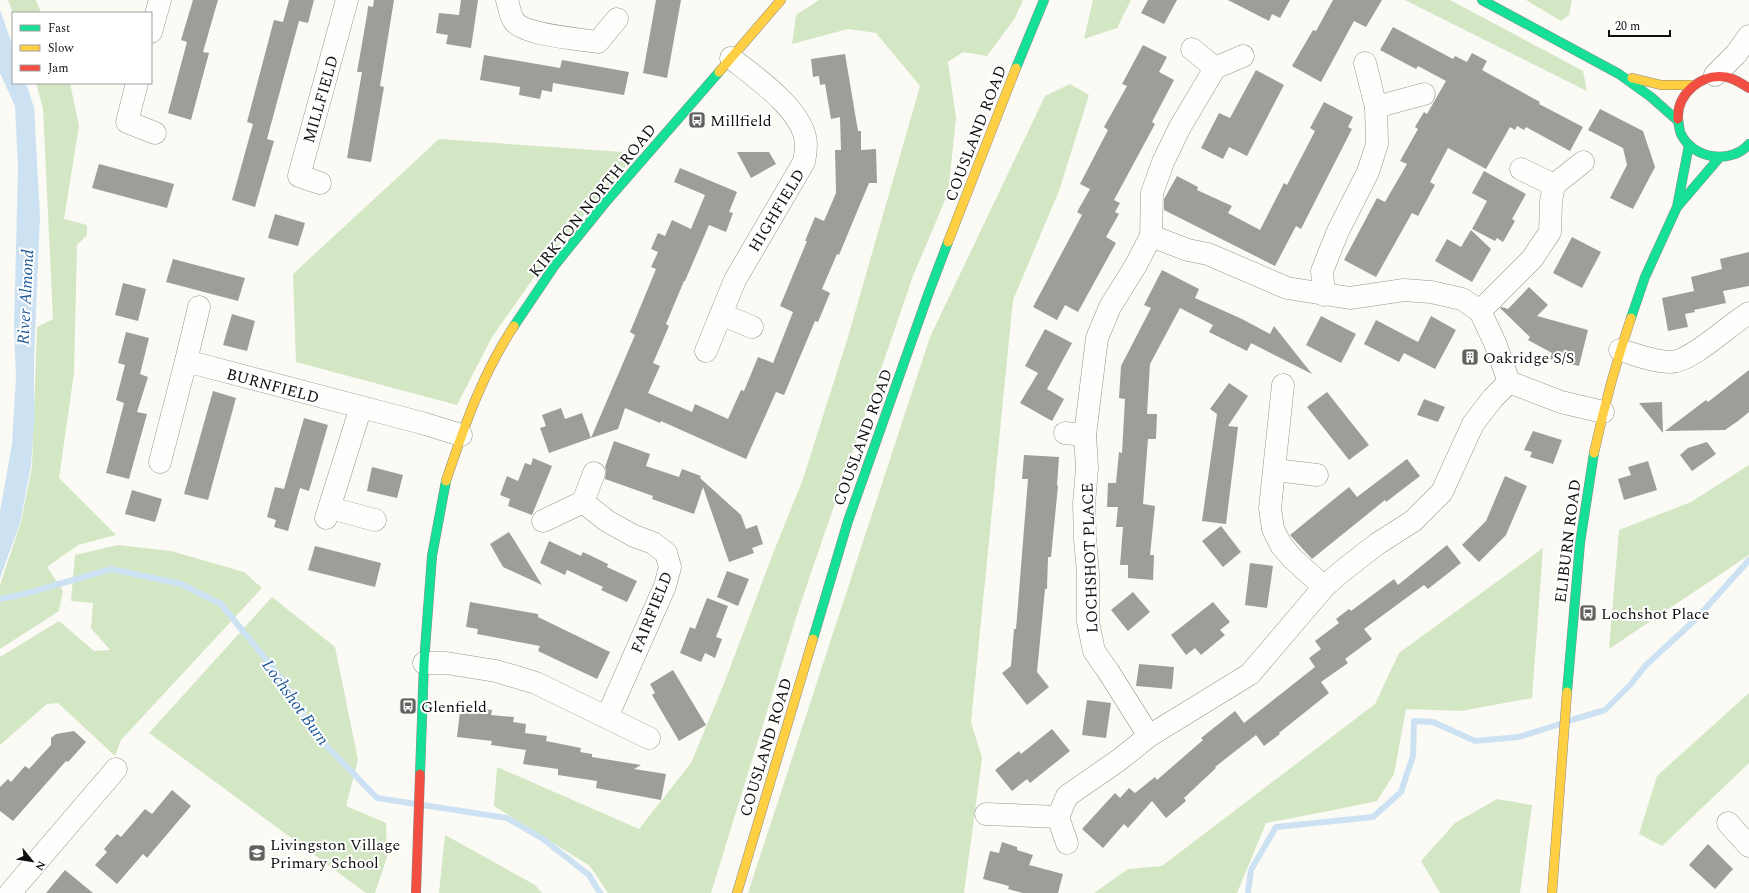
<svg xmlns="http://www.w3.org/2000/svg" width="1749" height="893" viewBox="0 0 1749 893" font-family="Spectral,serif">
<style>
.forest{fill:#d3e7c4}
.water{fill:#cce2f3}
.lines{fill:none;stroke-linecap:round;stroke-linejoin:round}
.stream{stroke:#cce2f3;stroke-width:6}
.building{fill:#9f9d9a}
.street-casing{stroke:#959592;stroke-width:23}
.fast-casing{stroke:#8c8b89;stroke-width:10}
.slow-casing{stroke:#8c8b89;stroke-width:10}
.jam-casing{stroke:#8c8b89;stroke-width:10}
.street{stroke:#fefefd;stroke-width:22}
.fast{stroke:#16e098;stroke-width:9}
.slow{stroke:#ffcf43;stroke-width:9}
.jam{stroke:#f24e42;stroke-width:9}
.labels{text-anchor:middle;stroke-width:4;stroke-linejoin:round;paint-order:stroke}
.street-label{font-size:16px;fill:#0f0f0f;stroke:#fff}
.poi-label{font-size:16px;fill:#0f0f0f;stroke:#fff;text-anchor:start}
.water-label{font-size:17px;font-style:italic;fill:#1e599a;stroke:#fff}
</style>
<rect width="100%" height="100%" fill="#fbfaf4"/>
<!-- forest -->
<g class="forest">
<path d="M8,0H36L41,13H13Z"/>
<path d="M819,0H1023L1015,18L987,56L963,52L948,62L956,118L948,193L913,276L800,605L711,893H608L590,866L494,806L497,767L639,829L691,763L725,681L774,551L803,479L848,337L920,86L876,33L848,29L792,44L796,15Z"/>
<path d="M1093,0H1131L1117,28L1084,39Z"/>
<path d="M1405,0H1450L1583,71L1587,91Z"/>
<path d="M1526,0H1572L1569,15L1561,21Z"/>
<path d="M36,83H70L79,126L64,219L87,225V235L77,245L74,373L59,478L116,535L78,545L47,567L63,591L59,611L0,649V585L21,522L32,467L37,327L53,319L43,108Z"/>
<path d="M1070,84L1089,95L1059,191L1013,300L971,722L982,758L964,893H748L930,337L1045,96Z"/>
<path d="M439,139L637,153L549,256L492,337L457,405L296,362L293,274Z"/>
<path d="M1749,465V555L1609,649L1619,530L1691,502Z"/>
<path d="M118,545L171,551L244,572L262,588L121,740L115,756L58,703L47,704L0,745V657L59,621L94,651L110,650L91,628L93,603L71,601L75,555Z"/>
<path d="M1543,548L1532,698L1461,711L1406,709L1394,774L1377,801L1339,809L1266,823L1237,893H1094L1128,869L1162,866L1375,704L1399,653Z"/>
<path d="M272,597L335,647L358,760L346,806L386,823L387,857L375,893H366L149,733Z"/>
<path d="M1749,693V763L1662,846L1639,834L1657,776Z"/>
<path d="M1497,799L1532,805L1520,893H1440L1421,861L1455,823Z"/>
<path d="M445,835L535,885L542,893H439Z"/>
</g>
<!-- water -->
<path class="water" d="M0,10L13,47V83H26L34,107L40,217L34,360V422L31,466L20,523L0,578V512L12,444L16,377L14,327L18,168L15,106L0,73Z"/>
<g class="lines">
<!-- stream -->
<g class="stream">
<path d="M0,599L28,593L111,569L181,584L221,604L281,678L314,733L377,798L507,818L543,839L589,875L600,893"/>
<path d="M1568,721L1605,710L1631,684L1645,666L1697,618L1749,560"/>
<path d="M1248,893L1251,870L1276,827L1373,817L1401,792L1413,756L1414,721L1433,722L1475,741L1519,737L1560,724"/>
</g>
</g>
<!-- building -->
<g class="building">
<path d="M193,0H218L203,52L209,53L191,120L168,113L187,42L181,40Z"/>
<path d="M289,0H314L308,23L299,21L267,139L274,141L255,207L232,200L253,124L247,122L274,20L283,22Z"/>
<path d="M374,0H394L380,86L384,87L371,162L347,158L362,72H357L367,15L368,6L373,7Z"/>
<path d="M461,0H478L471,48L446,44L448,35L436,33L439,13L459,15Z"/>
<path d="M656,0H681L667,78L643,73Z"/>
<path d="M1148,0H1177L1164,24L1141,13Z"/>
<path d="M1228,0H1290L1280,18L1272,14L1269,21Z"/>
<path d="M1333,0H1382L1366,27L1354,21L1321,82L1292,66L1313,30L1316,31Z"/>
<path d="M1393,27L1453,59L1455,56L1467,62L1472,53L1487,61L1482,70L1540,102L1539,104L1583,127L1570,151L1526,127L1524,130L1517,126L1515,130L1510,127L1486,169L1448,148L1430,182L1435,185L1418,216L1412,213L1376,277L1344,260L1377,198L1385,202L1407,164L1400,161L1418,129L1415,127L1424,112L1427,114L1446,81L1418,66L1416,69L1380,50Z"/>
<path d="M1143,45L1167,57L1159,72L1174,80L1152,122L1155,124L1114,200L1120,203L1115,212L1119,214L1106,237L1116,243L1078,312L1065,305L1057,320L1033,307L1082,215L1077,212L1090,189L1080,184L1108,130L1104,127L1127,86L1122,84Z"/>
<path d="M845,54L858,131H861V150L876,149L877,183H869L839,255L837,254L822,289L830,293L818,322L815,321L784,395L776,392L746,459L661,421L660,423L625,408L618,429L591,438L635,335L630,332L656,269L651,267L658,252L651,249L658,233L665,236L672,220L691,229L705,195L674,182L680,168L737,192L729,212L733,213L726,232L709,225L685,281H684L666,324L669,326L653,363L660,366L648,393L692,412L695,404L728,419L741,390L744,391L758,357L773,363L793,312L780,306L807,241H805L815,217L824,221L836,193L835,150H841L840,117L831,119L825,84L820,85L819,76L813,77L811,59Z"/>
<path d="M484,55L560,68L562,60L629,72L624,95L553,83L552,92L542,90L540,99L519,95L520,87L480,80Z"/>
<path d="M1256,70L1284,85L1247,156L1229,147L1223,159L1201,148L1219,113L1230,118Z"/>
<path d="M1324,102L1353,117L1348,127L1352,129L1301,229L1296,226L1275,266L1164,210V199L1177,176L1198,187L1197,190L1232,206L1228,213L1260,230L1284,183L1287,185L1315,131L1310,128Z"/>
<path d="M1600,109L1643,131L1655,167L1633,209L1610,198L1627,165L1623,148L1588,130Z"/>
<path d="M737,152H769L776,164L751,178Z"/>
<path d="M99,164L174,184L167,208L92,188Z"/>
<path d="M1484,171L1526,194L1512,219L1515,221L1503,242L1497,238L1495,241L1472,229L1487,201L1472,193Z"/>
<path d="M275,214L305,223L298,246L268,238Z"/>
<path d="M1471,230L1491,249L1472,282L1435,261L1447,239L1461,247Z"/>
<path d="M1572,237L1601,252L1582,288L1553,273Z"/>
<path d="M1749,252V286L1723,291L1726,303L1694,310L1695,312L1685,314L1688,327L1668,331L1662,298L1694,291L1691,277L1722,269L1720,259Z"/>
<path d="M173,259L245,278L238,301L166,282Z"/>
<path d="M1162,270L1199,289L1195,298L1242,319L1270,334L1274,326L1312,374L1251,343L1247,351L1209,332L1213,325L1180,308L1150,364L1147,414H1157L1156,439H1148L1143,504L1155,506L1150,555H1154L1153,580L1128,578V565H1120L1123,527H1116L1118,507H1107L1108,483H1116L1119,452L1122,453L1125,399L1119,398L1121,366L1151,308L1144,305Z"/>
<path d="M123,283L146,289L138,321L115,315Z"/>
<path d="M1529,287L1548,305L1537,316L1588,330L1579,366L1550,359L1552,353L1528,340L1530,337L1500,308L1502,307L1508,309Z"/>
<path d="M232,314L255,321L247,351L223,345Z"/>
<path d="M1321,316L1356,334L1341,363L1306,345Z"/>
<path d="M1431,316L1456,330L1435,369L1404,353L1399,362L1364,344L1376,320L1418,342Z"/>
<path d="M1045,329L1072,343L1047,389L1064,399L1052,421L1020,403L1038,373L1025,366Z"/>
<path d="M126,332L149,338L140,374L148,377L137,412L147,414L129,479L106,473L124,403L116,400L125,365L118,363Z"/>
<path d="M1749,370V412L1738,421L1725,430L1665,431L1706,400L1708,402Z"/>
<path d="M1229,383L1248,396L1228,426L1238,427L1226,524L1202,521L1217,414L1210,409Z"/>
<path d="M213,391L236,398L208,500L184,494Z"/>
<path d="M1327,392L1369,445L1349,460L1307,407Z"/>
<path d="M1424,399L1445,407L1438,422L1417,415Z"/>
<path d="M1662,402L1663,433L1639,403Z"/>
<path d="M561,408L565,419L582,413L591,438L549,453L540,428L546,426L542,415Z"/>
<path d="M304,418L328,425L309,491L300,488L288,531L274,527L276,520L267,517L275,487L284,489Z"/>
<path d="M1533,431L1562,440L1553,464L1530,457L1532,452L1524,450Z"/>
<path d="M614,441L650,454L646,466L679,477L682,469L701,476L700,478L741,515L746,529L757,525L763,544L752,548L754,553L729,562L703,487L694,514L652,499L653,496L605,479L606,471L605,467Z"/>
<path d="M1707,442L1716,454L1692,471L1680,455L1688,448Z"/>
<path d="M1024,455L1059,457L1057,485L1058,486L1051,557H1048L1047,589H1045L1037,672L1049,687L1027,705L1002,673L1011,666L1014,629H1016L1028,479H1022Z"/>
<path d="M533,458L552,466L532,515L508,506L510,499L500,495L507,476L518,481L525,463L531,465Z"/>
<path d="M1407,459L1420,476L1386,502L1385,500L1312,559L1290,535L1349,487L1357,497Z"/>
<path d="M1648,461L1657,490L1624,500L1618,479L1631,475L1628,467Z"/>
<path d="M372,467L403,475L397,498L367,491Z"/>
<path d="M1505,476L1527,486L1506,535L1479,562L1462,545L1486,521Z"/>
<path d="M132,490L162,499L155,522L125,514Z"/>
<path d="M1221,526L1241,552L1223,567L1202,541Z"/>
<path d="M509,532L542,585L503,567L490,544Z"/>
<path d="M549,541L581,556L583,552L608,564L607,567L637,581L627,602L601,590L603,587L567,570L565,575L540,563Z"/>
<path d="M1447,545L1461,563L1428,589L1424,585L1364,629L1372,639L1345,659L1348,663L1321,682L1329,693L1279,733L1280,734L1264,746L1256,735L1215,767L1216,768L1184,798L1186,801L1166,818L1152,801L1128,828L1124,824L1103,848L1082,829L1115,793L1120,798L1129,788L1135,793L1155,777L1157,780L1203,740L1201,738L1235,711L1244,723L1315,667L1309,658L1321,649L1315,641L1339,623L1336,619L1349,609L1351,611L1394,579L1398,585Z"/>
<path d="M315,546L381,563L375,587L308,570Z"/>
<path d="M1250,563L1273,566L1267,608L1245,605Z"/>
<path d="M727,571L749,579L738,606L717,597Z"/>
<path d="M1133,592L1150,612L1128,631L1111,610Z"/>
<path d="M707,598L728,606L716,637L722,639L715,658L705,653L701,662L680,653L690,627L695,629Z"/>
<path d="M470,602L538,614V617L610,652L597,679L538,651L540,646L477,634L478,629L466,627Z"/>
<path d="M1213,602L1230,622L1220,630L1225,635L1201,655L1195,648L1186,655L1171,635Z"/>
<path d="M1139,664L1174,667L1172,689L1136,686Z"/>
<path d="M673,670L706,725L679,741L652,695L655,693L650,684Z"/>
<path d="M1087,700L1111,703L1106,738L1082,735Z"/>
<path d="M473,708L492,710L491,715L514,717L513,722L526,724L525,733L547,736L546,741L581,748L580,752L592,754V757L641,765L634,769L666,774L661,800L596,788L597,781L558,775V769L523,764L526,750L491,745L492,741L457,737L460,711L473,713Z"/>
<path d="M1052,729L1070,751L1030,783L1027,779L1012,791L995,770L1019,751L1021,754Z"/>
<path d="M74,731L86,742L68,762L66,761L13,821L0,811V787L8,779L11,782L25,766L29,769L51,745V738L56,734Z"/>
<path d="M172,790L191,806L147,858L143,854L117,884L95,865L107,852L104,849L117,834L121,837L145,809L152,814Z"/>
<path d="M1002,842L1017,847V850L1033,855L1029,865L1063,874L1058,893H1023L1008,889L1009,886L983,879L990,851L999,853Z"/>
<path d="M1708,844L1733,869L1715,889L1689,865Z"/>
<path d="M65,870L93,893H46Z"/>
</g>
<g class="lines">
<!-- street casing -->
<g class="street-casing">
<g id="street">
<path d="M507,0C509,6 510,15 514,21C523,35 580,39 598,42L617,19"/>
<path d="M151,32L160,0"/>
<path d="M1192,49L1215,68L1180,127L1163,162L1152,193L1151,236L1188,250L1208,254L1287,288L1350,298L1404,290L1431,292L1462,299L1480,311L1495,343L1509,382L1561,402L1603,412"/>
<path d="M1215,68L1243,56"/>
<path d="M1715,75L1736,54L1749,36"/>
<path d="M137,83L127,122L155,133"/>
<path d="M1376,107L1424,94"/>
<path d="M320,183L299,176L347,0"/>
<path d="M1554,185L1583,162"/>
<path d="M1324,295L1322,271L1338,231L1368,172L1377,144L1376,107L1365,63"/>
<path d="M199,307L186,361L422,423L461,435"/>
<path d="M1480,311L1532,259L1550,232L1551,201L1554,185L1521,169"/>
<path d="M721,314L752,327"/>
<path d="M1620,350C1637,355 1654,362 1671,362C1691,362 1730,324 1749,313"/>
<path d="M706,351L735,280L804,162C805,157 806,150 806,144C805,111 755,77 731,58"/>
<path d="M1283,385L1270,508L1273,529L1281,545L1293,559L1324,587"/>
<path d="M1065,433L1085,435"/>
<path d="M160,462L186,361"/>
<path d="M1275,470L1317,475"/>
<path d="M583,502L594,473"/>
<path d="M330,508L375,520"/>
<path d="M326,518L361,407"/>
<path d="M543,521L583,502L607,521L634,536L653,543L666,553L670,567L665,586L607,717"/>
<path d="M424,663H446L496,671L536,683L649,738"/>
<path d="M1149,736L1108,671L1094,651L1088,622V573L1085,539L1084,504L1087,468L1085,435L1097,338L1110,307L1136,265L1151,236"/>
<path d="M986,814L1058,817L1067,796L1119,760L1149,736L1250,674L1324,587L1341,572L1377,544L1413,521L1442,492L1473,424L1493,398L1509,382"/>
<path d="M1058,817L1067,843"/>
<path d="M1728,823L1749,846"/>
<path d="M10,893L116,769"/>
</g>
</g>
<!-- fast casing -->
<g class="fast-casing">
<g id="fast">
<path d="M1482,0L1619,74L1651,97L1678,121"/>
<path d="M1016,68L1044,0"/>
<path d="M1678,119C1679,123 1679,130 1681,134C1693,159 1731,165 1749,144"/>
<path d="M1678,206L1719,158"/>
<path d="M1631,318L1645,277L1677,207L1689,145"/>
<path d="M514,326L555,265L605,203L719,72"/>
<path d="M813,639L848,521L929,292L948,242"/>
<path d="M1567,692L1580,543L1594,453"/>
<path d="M420,774L424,663L432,556L446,481"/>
</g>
</g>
<!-- slow casing -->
<g class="slow-casing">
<g id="slow">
<path d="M719,72L781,0"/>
<path d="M1632,78L1661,85H1692"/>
<path d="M948,242L1016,68"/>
<path d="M1594,453C1604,407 1616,362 1631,318"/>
<path d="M446,481C464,427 482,374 514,326"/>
<path d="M737,893L813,639"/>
<path d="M1552,893L1567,692"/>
</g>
</g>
<!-- jam casing -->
<g class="jam-casing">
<g id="jam">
<path d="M1678,119C1677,93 1702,73 1726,77C1734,78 1742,84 1749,88"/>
<path d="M416,893L420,774"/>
</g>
</g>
<!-- street -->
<use href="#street" class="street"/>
<!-- fast -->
<use href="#fast" class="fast"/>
<!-- slow -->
<use href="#slow" class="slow"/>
<!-- jam -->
<use href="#jam" class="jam"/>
</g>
<!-- icons -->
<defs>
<g id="bus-square" transform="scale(0.9)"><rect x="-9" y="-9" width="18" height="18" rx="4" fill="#62615f" stroke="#fff"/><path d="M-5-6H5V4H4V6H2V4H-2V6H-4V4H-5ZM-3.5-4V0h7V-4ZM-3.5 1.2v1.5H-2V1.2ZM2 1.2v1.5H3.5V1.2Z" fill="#fff"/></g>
<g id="building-square" transform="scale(0.9)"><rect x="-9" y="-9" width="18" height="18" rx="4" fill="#62615f" stroke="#fff"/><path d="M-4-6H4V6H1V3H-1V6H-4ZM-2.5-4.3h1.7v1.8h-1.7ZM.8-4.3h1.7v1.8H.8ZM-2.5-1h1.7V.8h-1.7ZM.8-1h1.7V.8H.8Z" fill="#fff"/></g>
<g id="school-square" transform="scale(0.9)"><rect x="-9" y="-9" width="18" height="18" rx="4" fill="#62615f" stroke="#fff"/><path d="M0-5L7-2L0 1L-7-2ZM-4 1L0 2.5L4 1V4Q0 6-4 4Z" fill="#fff"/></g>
</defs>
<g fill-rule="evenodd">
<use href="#bus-square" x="697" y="120"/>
<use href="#building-square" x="1470" y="357"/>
<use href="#bus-square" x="1588" y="613"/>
<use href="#bus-square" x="408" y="706"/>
<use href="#school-square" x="257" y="853"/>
</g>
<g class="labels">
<!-- street labels -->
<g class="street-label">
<text transform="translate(320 99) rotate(-74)" y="6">MILLFIELD</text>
<text transform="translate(975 133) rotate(-69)" y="6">COUSLAND ROAD</text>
<text transform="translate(592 200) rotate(-51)" y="6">KIRKTON NORTH ROAD</text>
<text transform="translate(776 210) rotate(-59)" y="6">HIGHFIELD</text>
<text transform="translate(273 385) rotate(15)" y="6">BURNFIELD</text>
<text transform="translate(862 437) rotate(-70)" y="6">COUSLAND ROAD</text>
<text transform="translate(1567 541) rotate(-83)" y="6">ELIBURN ROAD</text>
<text transform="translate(1089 558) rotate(-92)" y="6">LOCHSHOT PLACE</text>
<text transform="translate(651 612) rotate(-68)" y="6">FAIRFIELD</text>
<text transform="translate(765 747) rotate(-73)" y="6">COUSLAND ROAD</text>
</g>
<!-- poi labels -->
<g class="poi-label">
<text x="710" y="126">Millfield</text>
<text x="1483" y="363">Oakridge S/S</text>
<text x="1601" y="619">Lochshot Place</text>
<text x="421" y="712">Glenfield</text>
<text x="270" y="850">Livingston Village<tspan x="270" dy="18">Primary School</tspan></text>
</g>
<!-- water labels -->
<g class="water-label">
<text transform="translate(25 297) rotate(-87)" y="6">River Almond</text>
<text transform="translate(296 702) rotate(54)" y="6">Lochshot Burn</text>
</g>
</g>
<!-- legend -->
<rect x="12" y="12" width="140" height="72" fill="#ffffff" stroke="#9f9f9f"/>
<rect x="20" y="25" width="20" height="6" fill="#16e098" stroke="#9f9f9f"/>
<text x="48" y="32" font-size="12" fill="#0f0f0f">Fast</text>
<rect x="20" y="45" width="20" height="6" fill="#ffcf43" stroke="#9f9f9f"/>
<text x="48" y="52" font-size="12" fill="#0f0f0f">Slow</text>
<rect x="20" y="65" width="20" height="6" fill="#f24e42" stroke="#9f9f9f"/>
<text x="48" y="72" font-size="12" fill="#0f0f0f">Jam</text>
<!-- north arrow -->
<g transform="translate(32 861) rotate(120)" stroke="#ffffff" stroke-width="3" paint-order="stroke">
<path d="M0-3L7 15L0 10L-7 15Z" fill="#0f0f0f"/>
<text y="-6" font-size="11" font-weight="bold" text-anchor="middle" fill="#0f0f0f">N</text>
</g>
<!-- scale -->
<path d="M1609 30v6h61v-6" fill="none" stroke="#0f0f0f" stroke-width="2"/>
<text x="1615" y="30" font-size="12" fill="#0f0f0f" stroke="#ffffff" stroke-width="3" paint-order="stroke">20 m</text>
</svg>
